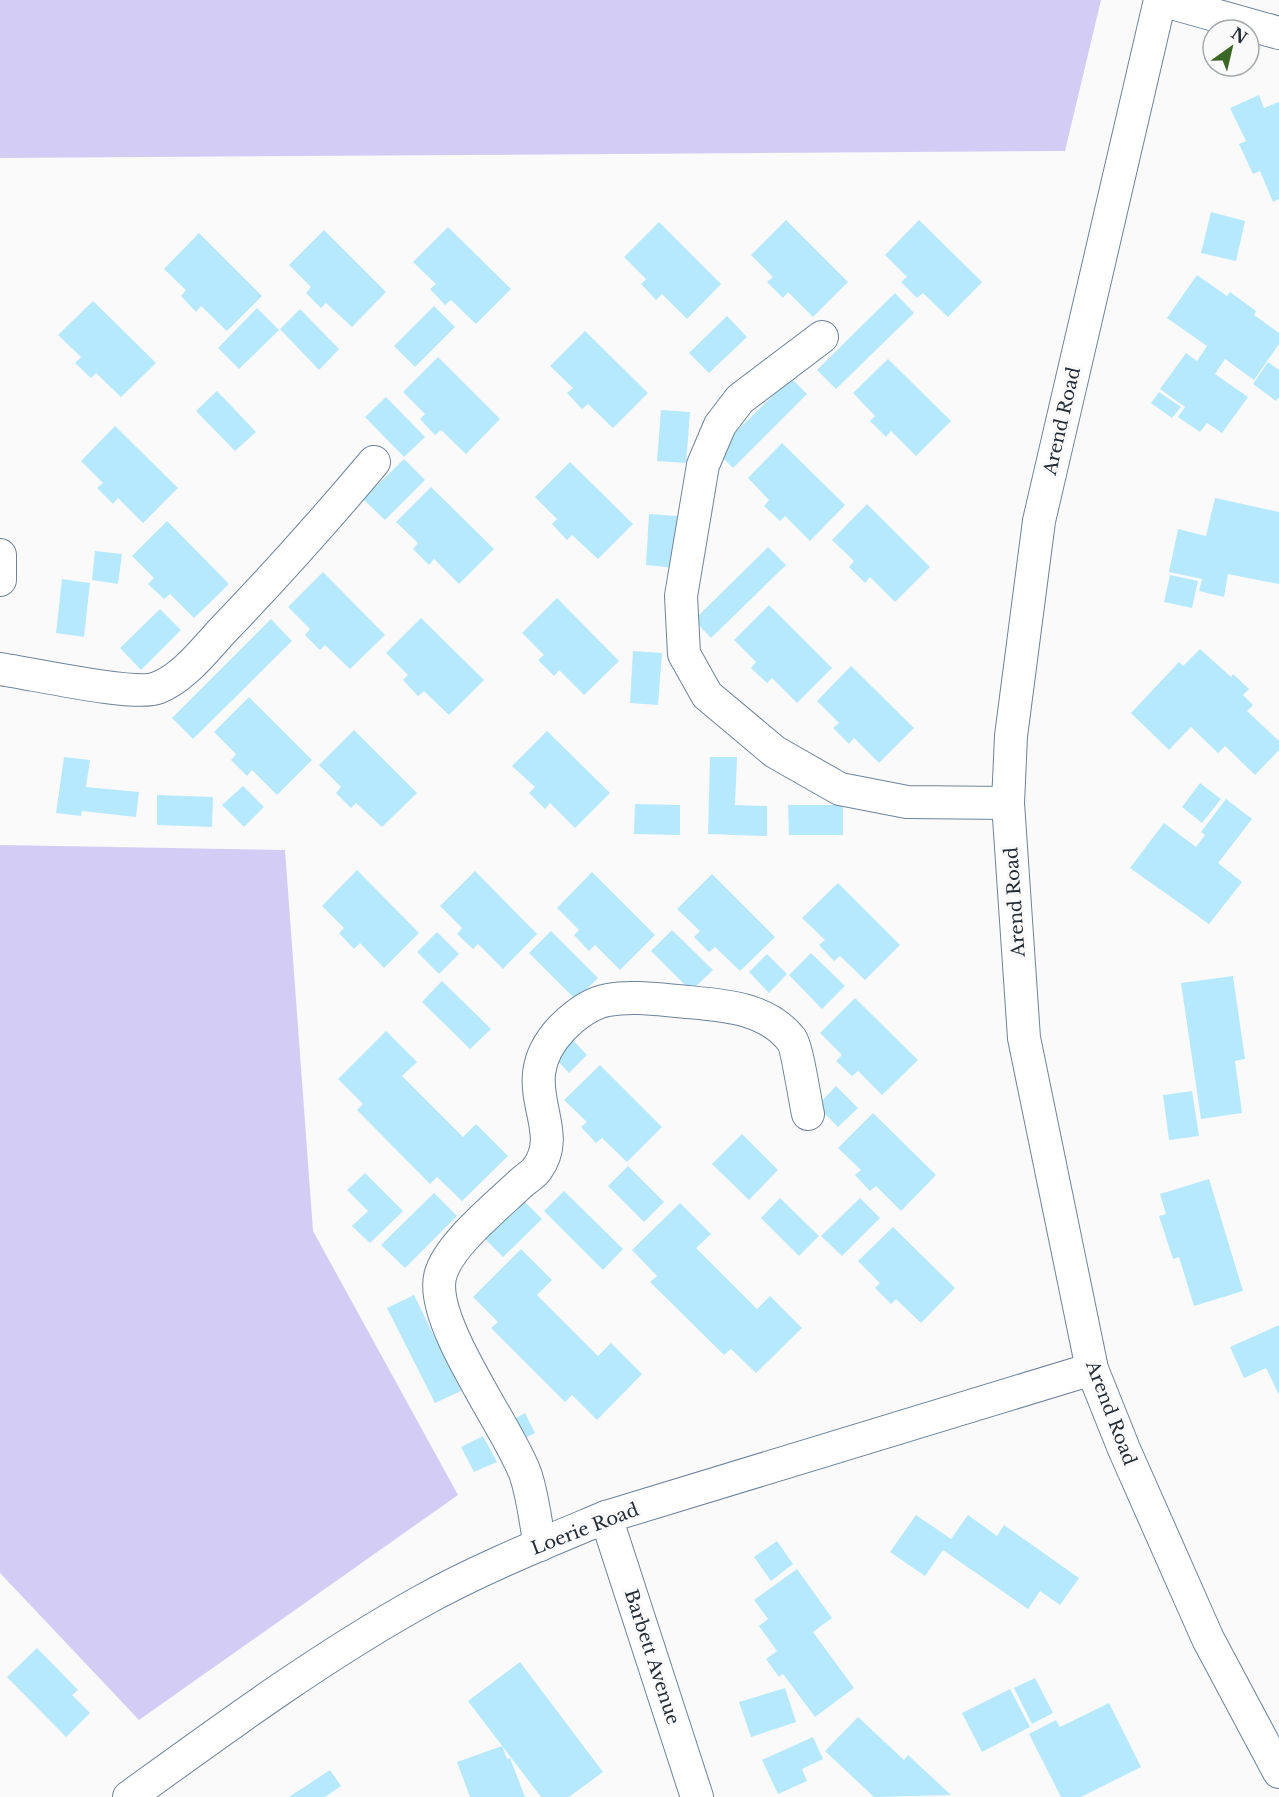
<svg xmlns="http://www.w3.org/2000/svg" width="1279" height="1797" viewBox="0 0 1279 1797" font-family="'Libre Baskerville',serif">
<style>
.green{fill:#d3cdf5}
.building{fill:#b7e9fe}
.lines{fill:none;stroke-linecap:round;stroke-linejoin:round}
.street-casing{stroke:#6d849a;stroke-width:34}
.street{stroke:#fff;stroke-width:32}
.labels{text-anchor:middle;stroke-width:6;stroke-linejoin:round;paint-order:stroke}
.street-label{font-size:18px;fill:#232c35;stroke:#fafafa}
</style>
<rect width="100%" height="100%" fill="#fafafa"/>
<!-- green -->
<g class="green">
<path d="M0,0H1101L1065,151L0,158Z"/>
<path d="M0,845L285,850L313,1231L458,1495L139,1720L0,1573Z"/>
</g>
<!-- building -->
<g class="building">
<path d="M1259,95L1264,108L1279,102V199L1273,202L1260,171L1253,174L1239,144L1246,141L1230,108Z"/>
<path d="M1211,212L1245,221L1236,261L1201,253Z"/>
<path d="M786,220L848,282L813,317L788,292L783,298L767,282L773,277L751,255Z"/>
<path d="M919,220L982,282L948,317L923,293L917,298L901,282L907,277L885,255Z"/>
<path d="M659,222L721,284L687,319L662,294L656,300L641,284L646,279L624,257Z"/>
<path d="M448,227L511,289L476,324L451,300L445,305L430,289L436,284L413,262Z"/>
<path d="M324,230L386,292L352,327L326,303L321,308L306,293L311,287L289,265Z"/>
<path d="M199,233L262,296L227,331L201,306L196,312L181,296L186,290L164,269Z"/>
<path d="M1197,275L1227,296L1230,292L1256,311L1254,315L1279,333V344L1254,380L1225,359L1215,374L1248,397L1222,433L1207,423L1200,432L1178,417L1185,407L1160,389L1186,353L1197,361L1207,346L1167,318Z"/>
<path d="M895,293L914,313L836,389L817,370Z"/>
<path d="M93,301L156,363L121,397L96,373L91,378L75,363L81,357L58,335Z"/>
<path d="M434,306L455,327L415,367L394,346Z"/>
<path d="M257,308L279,330L239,369L218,348Z"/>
<path d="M300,309L339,349L319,370L280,329Z"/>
<path d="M727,316L747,337L709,373L689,353Z"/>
<path d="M585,331L648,393L613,428L588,404L582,409L567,393L573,388L550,366Z"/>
<path d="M438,357L500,419L466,454L441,430L435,435L420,419L425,414L403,392Z"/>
<path d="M888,359L951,421L916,456L891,431L886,437L870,421L875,416L853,393Z"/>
<path d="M1268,362L1279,370V397L1276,401L1253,384Z"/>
<path d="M791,378L807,394L733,468L716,451Z"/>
<path d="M217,391L256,432L235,451L196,411Z"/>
<path d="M1159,392L1181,407L1172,418L1151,403Z"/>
<path d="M386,397L425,437L404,457L365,417Z"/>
<path d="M661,410L690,412L686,463L657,461Z"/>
<path d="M115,426L178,488L143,523L118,498L113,504L97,488L103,483L81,461Z"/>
<path d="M782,443L845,505L810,541L785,516L780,521L764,506L769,500L748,478Z"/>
<path d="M404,459L425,480L385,520L363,499Z"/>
<path d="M570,462L633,524L598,559L572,535L567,540L552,524L557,519L535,497Z"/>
<path d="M431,487L494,549L459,584L434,559L429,565L413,549L418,543L396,522Z"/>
<path d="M1215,498L1279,512V584L1228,574L1224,597L1199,591L1202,579L1169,572L1178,529L1206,536Z"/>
<path d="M867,504L930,567L895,602L870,577L865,583L849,567L854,561L832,540Z"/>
<path d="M649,514L678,516L674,568L646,565Z"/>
<path d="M167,521L229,584L194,618L170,594L164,599L148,584L154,578L132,556Z"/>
<path d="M768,547L786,565L711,638L694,620Z"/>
<path d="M95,551L122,554L118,584L92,580Z"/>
<path d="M323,572L385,635L350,669L325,645L320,650L305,635L310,629L288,607Z"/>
<path d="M1170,575L1198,581L1192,608L1164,602Z"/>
<path d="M62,579L90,583L84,637L56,633Z"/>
<path d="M557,598L619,661L584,695L559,670L554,676L538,660L544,655L522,633Z"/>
<path d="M769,605L832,668L797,703L772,678L767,683L751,668L756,662L734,640Z"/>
<path d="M160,609L181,630L141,670L120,648Z"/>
<path d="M421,618L484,680L449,715L424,691L418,696L403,680L408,675L386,653Z"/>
<path d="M271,619L292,641L193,739L172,718Z"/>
<path d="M1200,649L1231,677L1233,674L1249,689L1243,695L1253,705L1247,711L1279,741V750L1255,775L1225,746L1218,753L1191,727L1169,750L1131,713L1179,662L1183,666Z"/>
<path d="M633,651L662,653L658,705L630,703Z"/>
<path d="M851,666L914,728L879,763L854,738L849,744L833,728L839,723L817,701Z"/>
<path d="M249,697L312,760L277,795L252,770L247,776L231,760L236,754L214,732Z"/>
<path d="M354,730L417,793L382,827L356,803L351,808L336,793L341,787L319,765Z"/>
<path d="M547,731L610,793L575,828L550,803L545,809L529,793L535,787L512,766Z"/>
<path d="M64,757L90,760L86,787L139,792L136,817L82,811L81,816L56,813Z"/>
<path d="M710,757H737L735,805L767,806V836L708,834Z"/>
<path d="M1200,783L1221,799L1202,823L1182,807Z"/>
<path d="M243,786L264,807L244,827L222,805Z"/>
<path d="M157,795L213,797L212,827L157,825Z"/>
<path d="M1226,799L1252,819L1218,863L1242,882L1209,924L1130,868L1164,823L1196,847L1205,835L1201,832Z"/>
<path d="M635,804L680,805V835L634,834Z"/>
<path d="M788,805H843V835H789Z"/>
<path d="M357,870L419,933L384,968L360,943L354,949L339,933L344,928L322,906Z"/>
<path d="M475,871L537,934L503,969L478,944L473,949L457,934L462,928L440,906Z"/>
<path d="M592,872L655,935L620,970L595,945L589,951L574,935L579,930L557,908Z"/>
<path d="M712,874L775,937L740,971L715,947L709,952L694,937L700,931L677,909Z"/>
<path d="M838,883L900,945L865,980L840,956L834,961L819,945L825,940L802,918Z"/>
<path d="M672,930L713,970L691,991L651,951Z"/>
<path d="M551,931L598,978L576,1000L529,953Z"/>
<path d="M437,932L459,954L439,974L417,952Z"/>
<path d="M811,953L845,986L822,1009L789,975Z"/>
<path d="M767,954L787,974L769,993L749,972Z"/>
<path d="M1233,976L1245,1059L1235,1061L1242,1113L1201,1119L1181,983Z"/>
<path d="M442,981L491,1029L470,1049L422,1002Z"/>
<path d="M855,998L918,1060L882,1095L858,1071L852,1076L836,1061L842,1055L820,1033Z"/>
<path d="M386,1031L417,1062L402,1076L463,1137L476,1124L508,1156L462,1201L437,1177L430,1184L357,1110L363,1104L338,1079Z"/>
<path d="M571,1038L587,1055L569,1073L553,1056Z"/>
<path d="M600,1065L662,1127L627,1162L602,1138L596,1143L581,1127L587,1122L564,1100Z"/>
<path d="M836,1086L858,1108L838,1127L817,1106Z"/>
<path d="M1192,1091L1199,1136L1169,1140L1163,1095Z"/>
<path d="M873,1113L936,1175L901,1211L876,1186L870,1191L855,1175L861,1170L838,1148Z"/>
<path d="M742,1134L778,1170L749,1200L712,1164Z"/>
<path d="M628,1166L664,1202L644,1222L608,1186Z"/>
<path d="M365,1173L403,1211L370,1243L352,1226L368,1211L347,1190Z"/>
<path d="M1209,1179L1243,1291L1194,1306L1179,1257L1173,1259L1159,1216L1166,1214L1160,1194Z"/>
<path d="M564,1191L623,1249L603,1270L544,1211Z"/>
<path d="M434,1193L457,1216L405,1268L381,1245Z"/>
<path d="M520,1197L542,1219L503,1257L481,1235Z"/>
<path d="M780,1198L819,1236L799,1256L761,1218Z"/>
<path d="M860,1198L880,1218L842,1256L821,1236Z"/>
<path d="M680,1203L711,1234L696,1248L757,1309L770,1296L802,1328L756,1373L731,1349L724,1355L650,1282L657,1276L632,1250Z"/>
<path d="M893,1227L955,1288L921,1323L896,1299L891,1304L875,1288L880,1283L858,1261Z"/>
<path d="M521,1249L552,1280L537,1295L598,1356L611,1343L642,1374L597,1420L572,1395L565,1402L491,1328L498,1322L473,1297Z"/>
<path d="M414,1295L461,1391L435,1403L387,1308Z"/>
<path d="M1279,1325V1395L1266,1368L1244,1378L1230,1347Z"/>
<path d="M525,1413L535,1433L519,1441L509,1422Z"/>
<path d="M483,1436L497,1462L474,1472L461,1447Z"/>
<path d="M916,1515L951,1539L968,1515L997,1536L1004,1525L1079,1578L1060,1605L1040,1591L1028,1609L943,1550L925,1576L890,1552Z"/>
<path d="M777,1541L793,1564L771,1581L754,1557Z"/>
<path d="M797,1569L832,1618L813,1632L854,1688L815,1717L783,1674L779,1677L766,1659L777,1651L759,1626L768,1619L754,1600Z"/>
<path d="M37,1648L78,1690L72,1695L90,1713L66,1737L7,1677Z"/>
<path d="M520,1662L603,1772L569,1797H541L468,1701Z"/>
<path d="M1035,1678L1053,1713L1032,1724L1014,1688Z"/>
<path d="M785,1688L796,1722L751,1737L739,1702Z"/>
<path d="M1010,1689L1030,1727L982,1752L962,1713Z"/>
<path d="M1109,1703L1141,1767L1081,1797H1061L1029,1734L1056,1720L1060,1727Z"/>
<path d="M858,1717L904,1760L908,1755L951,1795L874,1797L825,1751Z"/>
<path d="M813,1737L823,1759L802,1769L807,1781L778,1794L762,1760Z"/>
<path d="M502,1746L507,1759L510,1758L525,1797H470L457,1762Z"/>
<path d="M330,1770L341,1786L325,1797H289Z"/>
</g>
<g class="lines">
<!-- street casing -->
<g class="street-casing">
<g id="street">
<path d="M1160,0L1039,521L1011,736L1008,803L1024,1038L1092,1369L1124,1449L1208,1639L1279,1772"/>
<path d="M1161,0L1279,33"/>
<path d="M822,337L740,399L720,425L703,465L681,596L684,654L707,695L775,752L840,789L907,802L1008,803"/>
<path d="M0,555V580"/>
<path d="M0,669C30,673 135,697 157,688C184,678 206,648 225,628C277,574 326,519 374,462"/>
<path d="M606,1517L697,1797"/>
<path d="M540,1545C535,1521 533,1495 525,1473C508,1427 430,1324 440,1277C446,1247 497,1206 520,1184C525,1179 533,1175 537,1169C569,1126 508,1085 562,1028C575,1015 590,1003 608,1000C630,996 654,999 677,1001C716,1005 764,1005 791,1039C797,1046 805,1101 808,1114"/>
<path d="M129,1797C223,1729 318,1659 420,1602C479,1569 544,1543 606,1517L1092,1369"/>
</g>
</g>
<!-- street -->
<use href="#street" class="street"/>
</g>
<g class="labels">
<!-- street labels -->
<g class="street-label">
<text transform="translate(1062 421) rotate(-77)" y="6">Arend Road</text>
<text transform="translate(1015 902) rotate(-94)" y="6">Arend Road</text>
<text transform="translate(1111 1413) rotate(69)" y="6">Arend Road</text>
<text transform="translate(585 1529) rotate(-21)" y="6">Loerie Road</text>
<text transform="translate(652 1657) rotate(72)" y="6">Barbett Avenue</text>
</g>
</g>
<!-- north arrow -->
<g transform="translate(1231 48) rotate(34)"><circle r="28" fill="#fafafa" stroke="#a4a8ab" stroke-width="1.5"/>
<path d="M0-4.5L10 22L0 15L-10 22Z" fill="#3b6726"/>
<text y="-9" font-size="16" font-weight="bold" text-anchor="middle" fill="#232c35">N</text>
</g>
</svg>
